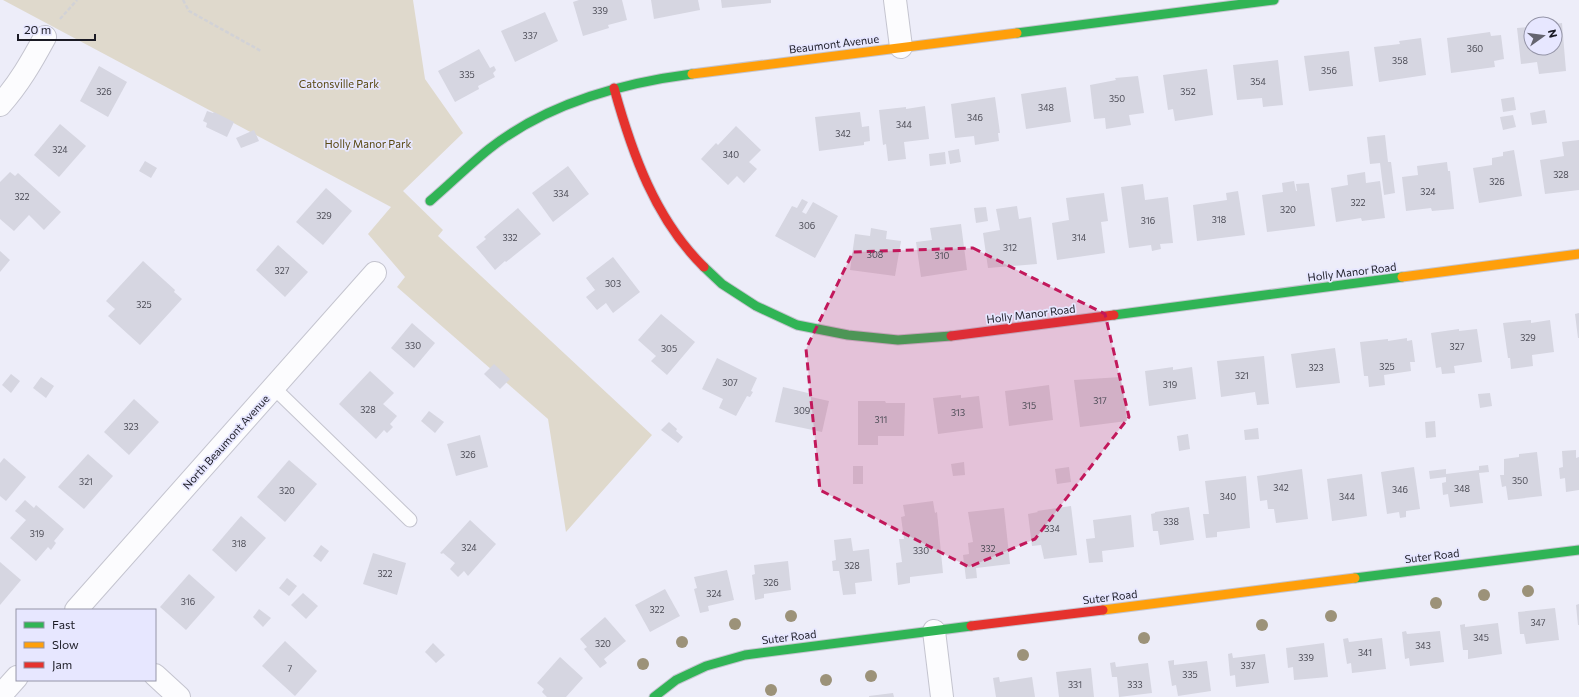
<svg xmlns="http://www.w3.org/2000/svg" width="1579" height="697" viewBox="0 0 1579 697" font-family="Commissioner,sans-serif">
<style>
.green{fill:#dfd9cc}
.building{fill:#d6d6e1}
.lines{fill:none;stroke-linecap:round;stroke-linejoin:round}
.lane-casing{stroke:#c4c4cf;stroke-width:15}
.street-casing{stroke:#c4c4cf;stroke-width:24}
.fast-casing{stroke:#c4c4cf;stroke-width:11}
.slow-casing{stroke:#c4c4cf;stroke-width:11}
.jam-casing{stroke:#c4c4cf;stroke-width:11}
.path{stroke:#d2d2d6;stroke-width:2.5;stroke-dasharray:4 2;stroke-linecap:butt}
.lane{stroke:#fcfcfe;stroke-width:13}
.street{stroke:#fcfcfe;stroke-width:22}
.fast{stroke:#30b455;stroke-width:9}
.slow{stroke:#ff9f0a;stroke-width:9}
.jam{stroke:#e5322d;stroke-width:9}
.tree{fill:#9c9279}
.marked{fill:#c2185b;fill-opacity:0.2;stroke:#c2185b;stroke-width:3;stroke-dasharray:8 5;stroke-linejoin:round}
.labels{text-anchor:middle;stroke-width:3.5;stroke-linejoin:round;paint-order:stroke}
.number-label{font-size:9px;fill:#4c4c56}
.street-label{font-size:11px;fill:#1b1b25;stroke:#e7e7ff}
.park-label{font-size:11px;fill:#594811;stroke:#e7e7ff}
</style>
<rect width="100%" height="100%" fill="#ededf9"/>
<!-- green -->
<path class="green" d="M3,0H413L425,79L463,133L403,191L443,230L438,236L652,435L566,532L548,419L397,287L405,277L368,234L391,207Z"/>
<!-- building -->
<g class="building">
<path d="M579,0H622L627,20L608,25L609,28L583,36L573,2Z"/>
<path d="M651,0H698L700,10L654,19Z"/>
<path d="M721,0H771V3L722,8Z"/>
<path d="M545,12L558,41L515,62L501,31Z"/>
<path d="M1562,23L1566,71L1539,74L1537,62L1521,64L1517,28L1531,27V48H1555V24Z"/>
<path d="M1490,32L1491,36L1501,35L1504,59L1494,61L1495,67L1451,73L1447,38Z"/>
<path d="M1421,38L1426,75L1379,82L1374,47L1400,44L1399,41Z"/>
<path d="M479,49L490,68L494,66L496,70L493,73L495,77L478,86L479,89L455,102L438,71Z"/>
<path d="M1349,51L1353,86L1309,91L1304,56Z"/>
<path d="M1278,60L1283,105L1263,107L1262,98L1237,100L1233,65Z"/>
<path d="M99,66L127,82L108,117L80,101Z"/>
<path d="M1207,69L1213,115L1175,121L1173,109L1168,110L1163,75Z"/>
<path d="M1138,76L1144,113L1129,115L1131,125L1106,129L1105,118L1094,119L1090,85L1116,80L1115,78Z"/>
<path d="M1066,87L1071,122L1026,129L1021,94Z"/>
<path d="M995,97L1000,133H998L999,141L975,145L974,136L955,138L951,104Z"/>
<path d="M1514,97L1516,110L1503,112L1501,99Z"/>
<path d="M925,106L929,139L904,142L906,159L888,161L886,144L883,145L879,110L906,107V109Z"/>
<path d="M1545,110L1547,123L1532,125L1530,113Z"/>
<path d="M207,111L213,113L214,112L234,122L227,137L206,127L207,123L203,121Z"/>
<path d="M860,112L862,127L869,126L870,141L864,142V145L819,151L815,117Z"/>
<path d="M1513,115L1516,127L1503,130L1500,117Z"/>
<path d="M60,124L86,146L59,177L34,155Z"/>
<path d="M736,126L761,150L749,162L757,169L744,183L737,176L728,185L701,159L716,143L718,145Z"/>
<path d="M254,130L259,141L241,148L236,138Z"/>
<path d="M1385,135L1388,162H1391L1395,193L1384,195L1380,163L1370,164L1367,137Z"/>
<path d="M1579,140V190L1545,194L1540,160L1564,156L1562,142Z"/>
<path d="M959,149L961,162L950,164L948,151Z"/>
<path d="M1514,150L1522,196L1479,203L1473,168L1492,165V158L1503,156V152Z"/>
<path d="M945,152L946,164L930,166L929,154Z"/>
<path d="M145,161L157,168L151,178L139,171Z"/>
<path d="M1447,162L1448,171H1450L1454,209L1432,211L1431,208L1406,211L1402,177L1418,175L1417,166Z"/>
<path d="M568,166L589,194L553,222L532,193Z"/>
<path d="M10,172L15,176L18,173L61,212L44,230L29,215L14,231L0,219V182Z"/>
<path d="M1365,172L1366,183L1380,181L1385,218L1362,221L1361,218L1336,222L1331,188L1348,185L1347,175Z"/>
<path d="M1294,181L1296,191H1297L1296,184L1309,183L1315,226L1267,232L1262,195L1283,192L1282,183Z"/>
<path d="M1143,184L1145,200L1168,197L1173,243L1160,244L1161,249L1152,251L1151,245L1129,248L1121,187Z"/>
<path d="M326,188L352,211L323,245L296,222Z"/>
<path d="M1238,191L1245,235L1197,241L1193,205L1227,200L1226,193Z"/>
<path d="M1104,193L1108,221L1101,222L1105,253L1057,260L1052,223L1069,220L1066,198Z"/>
<path d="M802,199L808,202L802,212L806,214L813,202L838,216L815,258L775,236L792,206L797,208Z"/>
<path d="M1017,206L1019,219L1031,217L1037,264L988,268L983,233L1000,230L996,209Z"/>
<path d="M986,207L988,221L976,223L974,208Z"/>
<path d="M518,208L541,234L506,262L505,261L495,270L476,247L486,239L484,237Z"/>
<path d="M961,224L967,270L921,277L916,242L932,240L930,228Z"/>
<path d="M871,228L887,231L886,239L901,241L895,276L850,270L855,234L870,236Z"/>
<path d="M278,245L308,272L285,297L256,270Z"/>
<path d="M0,251L10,260L0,272Z"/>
<path d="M613,257L640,292L613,313L606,303L597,310L586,297L595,290L586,278Z"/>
<path d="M143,261L175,290L174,292L182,299L140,345L108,316L115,309L106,301Z"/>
<path d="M1579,313V338H1578L1575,314Z"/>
<path d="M661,314L695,342L667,375L651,361L656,356L638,340Z"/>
<path d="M1531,320V323L1550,320L1554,352L1532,355L1533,366L1511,369L1510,358H1508L1503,323Z"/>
<path d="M412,323L435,343L414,368L391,348Z"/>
<path d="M1459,329V331L1477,329L1482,362L1454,366L1455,373L1442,374L1441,367L1436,368L1431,333Z"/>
<path d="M1407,338V341L1412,340L1415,362H1410L1411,371L1384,375L1385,385L1369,387L1368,376H1364L1360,342L1388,339V341Z"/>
<path d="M1335,348L1340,383L1296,388L1291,354Z"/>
<path d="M1264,356L1269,404L1257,405L1255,392L1221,397L1217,361Z"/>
<path d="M717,358L757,378L751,391L753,392L750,397L747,396L736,416L719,408L723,399L702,389Z"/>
<path d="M494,364L510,379L500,389L484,374Z"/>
<path d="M1173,367V370L1192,367L1196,399L1149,406L1145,371Z"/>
<path d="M370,371L394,393L383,404L397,416L390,424L393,427L387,433L384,430L376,439L339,404Z"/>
<path d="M11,374L20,381L11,393L2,385Z"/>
<path d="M41,377L54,386L46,398L33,388Z"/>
<path d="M1121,377L1127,421L1080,427L1074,380Z"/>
<path d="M1049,385L1053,420L1009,426L1005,391Z"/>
<path d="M783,387L812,394L811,397L829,401L822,432L775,422Z"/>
<path d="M1490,393L1492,406L1480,408L1478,394Z"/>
<path d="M961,395V398L979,396L983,428L938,434L933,398Z"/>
<path d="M134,399L159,422L129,455L104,432Z"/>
<path d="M858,401H885L886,403H905L904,436H878V445H858Z"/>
<path d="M429,411L444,422L435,433L421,421Z"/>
<path d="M1435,421L1436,437L1426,438L1425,422Z"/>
<path d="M669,422L677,429L676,431L683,437L678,443L661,430Z"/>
<path d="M1258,428L1259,439L1245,440L1244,430Z"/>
<path d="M1188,434L1190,449L1179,451L1177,436Z"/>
<path d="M480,435L488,467L456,476L447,444Z"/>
<path d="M1576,450V458L1579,457V490L1566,492L1565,478L1560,479L1559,468L1563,467L1562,451Z"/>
<path d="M1537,452L1542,496L1508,500L1506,486L1502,487L1500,475H1504V459L1519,457V454Z"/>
<path d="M88,454L113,476L84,509L58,487Z"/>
<path d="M4,458L26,477L6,501L0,496V463Z"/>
<path d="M289,460L317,484L285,522L257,497Z"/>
<path d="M964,462L965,475L953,476L951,464Z"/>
<path d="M1488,465L1489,472L1479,473L1483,503L1450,507L1448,494L1443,495L1442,483L1446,482V477L1430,479L1429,471L1446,469V474L1479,470V466Z"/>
<rect x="853" y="466" width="10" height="18"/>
<path d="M1069,467L1071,482L1057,484L1055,469Z"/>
<path d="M1414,467L1420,509L1406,511V517L1400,518L1399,512L1387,514L1381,472Z"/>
<path d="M1302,469L1308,519L1276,523L1274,509H1268L1267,500L1260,501L1257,476Z"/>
<path d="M1362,474L1367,516L1332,521L1327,479Z"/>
<path d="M1246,476L1250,528L1217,532V537L1206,538L1203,514H1209L1205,481Z"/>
<path d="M25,500L34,508L36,505L64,529L54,541L56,543L51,550L48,547L36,561L10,538L26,520L15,511Z"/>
<path d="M933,501L935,513L937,512L943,573L910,577V583L898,585L896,563L902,562L899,539H904L901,517L905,516L903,505Z"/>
<path d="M1071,506L1077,555L1044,559L1041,545L1032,546L1028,514L1038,512L1037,511Z"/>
<path d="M1189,507L1194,540L1160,545L1158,531H1153L1151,514L1155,513V512Z"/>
<path d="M1004,508L1010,564L976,568L977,578L966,579L963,555L969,554L968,543L973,542L968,512Z"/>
<path d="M1131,515L1134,547L1102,551L1103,562L1089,563L1086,539L1095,538L1093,520Z"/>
<path d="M241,516L266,538L236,572L212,550Z"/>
<path d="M470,520L496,544L468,576L464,571L458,577L450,569L455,563L443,553L442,554L440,553Z"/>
<path d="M851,538L853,551L869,549L872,581L855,583L856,594L843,595L839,571H833L832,561L836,560L834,540Z"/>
<path d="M321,545L329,551L321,562L313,556Z"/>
<path d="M373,553L406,563L397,595L363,584Z"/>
<path d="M788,561L791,590L764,594V598L755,600L752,575L755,574L754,565Z"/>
<path d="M0,562L21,580L0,605Z"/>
<path d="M727,570L734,600L708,606L709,611L700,613L694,589L697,588L694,577Z"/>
<path d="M189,574L215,597L186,630L160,607Z"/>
<path d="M287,578L297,586L289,596L279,588Z"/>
<path d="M665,589L680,616L650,632L635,605Z"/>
<path d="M303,593L318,606L306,619L291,605Z"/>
<path d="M1579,604V625H1578L1576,605Z"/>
<path d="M1555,608L1559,640L1526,644L1524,634H1520L1518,612Z"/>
<path d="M259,609L271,618L263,627L253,617Z"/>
<path d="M605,617L626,641L604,659L607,663L600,668L584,649L587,647L580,639Z"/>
<path d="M1498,623L1502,654L1468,659V650H1463L1460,625L1465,624V627Z"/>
<path d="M1406,631L1407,634L1440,631L1444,662L1410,666L1409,658L1405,659L1402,632Z"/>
<path d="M1348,638L1349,642L1382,638L1386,669L1352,673L1351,663L1347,664L1343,639Z"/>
<path d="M285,641L317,671L295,696L262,666Z"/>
<path d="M433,643L445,655L436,663L425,652Z"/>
<path d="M1324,643L1328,677L1294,680L1293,667L1288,668L1286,648Z"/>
<path d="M1232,653L1233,658L1265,654L1269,683L1236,687L1235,675L1230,676L1228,654Z"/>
<path d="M560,657L583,678L566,697H547L542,692L544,689L537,683Z"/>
<path d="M1174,660V665L1207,661L1211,691L1178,696L1176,685L1172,686L1168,661Z"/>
<path d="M1115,662L1116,667L1148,663L1152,693L1119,697L1117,677H1112L1110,663Z"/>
<path d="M1091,668L1094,697H1059L1056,672Z"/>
<path d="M999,677L1000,682L1032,677L1035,697H996L993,678Z"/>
<path d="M893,693L894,697H869V696Z"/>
</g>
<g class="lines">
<!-- lane casing -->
<g class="lane-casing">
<path id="lane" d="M274,388L410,520"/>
</g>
<!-- street casing -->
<g class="street-casing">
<g id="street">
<path d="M895,0L901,47"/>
<path d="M0,105C19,84 32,61 45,37"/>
<path d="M76,610L375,273"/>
<path d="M934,631L942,697"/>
<path d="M155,675L179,697"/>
<path d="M0,696L17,677"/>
</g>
</g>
<!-- fast casing -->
<g class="fast-casing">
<g id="fast">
<path d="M1017,33L1274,0"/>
<path d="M430,201C450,184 469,165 489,149C546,104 622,83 692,74"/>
<path d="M704,267L722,284L756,306L797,325L848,335L898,340L951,336"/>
<path d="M1114,315L1402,277"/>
<path d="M1355,578L1579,550"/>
<path d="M654,697L676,680L706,666L745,655L971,626"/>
</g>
</g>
<!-- slow casing -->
<g class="slow-casing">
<g id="slow">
<path d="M692,74L1017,33"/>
<path d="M1402,277L1579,254"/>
<path d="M1103,610L1355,578"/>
</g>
</g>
<!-- jam casing -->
<g class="jam-casing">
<g id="jam">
<path d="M614,88C632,153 655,219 704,267"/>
<path d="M951,336L1114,315"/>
<path d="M971,626L1103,610"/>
</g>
</g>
<!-- path -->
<g class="path">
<path d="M183,0L189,11L261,51"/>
<path d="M60,19L77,0"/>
</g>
<!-- lane -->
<use href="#lane" class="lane"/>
<!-- street -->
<use href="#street" class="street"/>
<!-- fast -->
<use href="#fast" class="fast"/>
<!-- slow -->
<use href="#slow" class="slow"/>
<!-- jam -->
<use href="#jam" class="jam"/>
</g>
<!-- trees -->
<g class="tree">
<circle cx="1528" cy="591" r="6"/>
<circle cx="1484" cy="595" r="6"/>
<circle cx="1436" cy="603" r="6"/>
<circle cx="791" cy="616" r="6"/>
<circle cx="1331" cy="616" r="6"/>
<circle cx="735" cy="624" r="6"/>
<circle cx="1262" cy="625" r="6"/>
<circle cx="1144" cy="638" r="6"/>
<circle cx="682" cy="642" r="6"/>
<circle cx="1023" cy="655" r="6"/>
<circle cx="643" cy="664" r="6"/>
<circle cx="871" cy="676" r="6"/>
<circle cx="826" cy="680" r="6"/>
<circle cx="771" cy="690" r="6"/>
</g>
<!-- marked area -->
<path class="marked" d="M973,248L1105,314L1129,417L1035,539L969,567L820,490L806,349L853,252Z"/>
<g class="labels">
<!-- number labels -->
<g class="number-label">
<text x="600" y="14">339</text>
<text x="530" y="39">337</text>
<text x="1475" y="52">360</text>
<text x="1400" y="64">358</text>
<text x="1329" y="74">356</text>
<text x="467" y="78">335</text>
<text x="1258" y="85">354</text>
<text x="104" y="95">326</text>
<text x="1188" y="95">352</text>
<text x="1117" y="102">350</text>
<text x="1046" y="111">348</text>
<text x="975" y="121">346</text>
<text x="904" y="128">344</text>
<text x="843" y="137">342</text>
<text x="60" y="153">324</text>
<text x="731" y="158">340</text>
<text x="1561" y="178">328</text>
<text x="1497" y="185">326</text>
<text x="1428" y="195">324</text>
<text x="561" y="197">334</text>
<text x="22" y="200">322</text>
<text x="1358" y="206">322</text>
<text x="1288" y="213">320</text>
<text x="324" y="219">329</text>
<text x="1219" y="223">318</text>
<text x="1148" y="224">316</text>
<text x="807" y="229">306</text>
<text x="510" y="241">332</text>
<text x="1079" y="241">314</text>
<text x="1010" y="251">312</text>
<text x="875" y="258">308</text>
<text x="942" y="259">310</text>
<text x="282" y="274">327</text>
<text x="613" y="287">303</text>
<text x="144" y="308">325</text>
<text x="1528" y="341">329</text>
<text x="413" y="349">330</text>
<text x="1457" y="350">327</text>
<text x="669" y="352">305</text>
<text x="1387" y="370">325</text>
<text x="1316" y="371">323</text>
<text x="1242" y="379">321</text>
<text x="730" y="386">307</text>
<text x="1170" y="388">319</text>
<text x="1100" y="404">317</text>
<text x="1029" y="409">315</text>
<text x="368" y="413">328</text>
<text x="802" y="414">309</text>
<text x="958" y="416">313</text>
<text x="881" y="423">311</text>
<text x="131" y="430">323</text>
<text x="468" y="458">326</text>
<text x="1520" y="484">350</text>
<text x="86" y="485">321</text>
<text x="1281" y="491">342</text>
<text x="1462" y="492">348</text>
<text x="1400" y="493">346</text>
<text x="287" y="494">320</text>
<text x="1228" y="500">340</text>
<text x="1347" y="500">344</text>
<text x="1171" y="525">338</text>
<text x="1052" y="532">334</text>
<text x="37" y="537">319</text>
<text x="239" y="547">318</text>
<text x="469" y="551">324</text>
<text x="988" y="552">332</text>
<text x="921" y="554">330</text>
<text x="852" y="569">328</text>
<text x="385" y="577">322</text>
<text x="771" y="586">326</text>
<text x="714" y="597">324</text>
<text x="188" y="605">316</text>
<text x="657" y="613">322</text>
<text x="1538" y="626">347</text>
<text x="1481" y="641">345</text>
<text x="603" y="647">320</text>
<text x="1423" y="649">343</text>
<text x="1365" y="656">341</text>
<text x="1306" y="661">339</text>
<text x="1248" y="669">337</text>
<text x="290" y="672">7</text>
<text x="1190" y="678">335</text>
<text x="1075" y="688">331</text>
<text x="1135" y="688">333</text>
</g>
<!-- street labels -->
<g class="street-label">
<text transform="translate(834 44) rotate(-7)" y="4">Beaumont Avenue</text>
<text transform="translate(1352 272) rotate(-7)" y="4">Holly Manor Road</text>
<text transform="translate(1031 314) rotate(-7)" y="4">Holly Manor Road</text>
<text transform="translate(226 442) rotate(-48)" y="4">North Beaumont Avenue</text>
<text transform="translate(1432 556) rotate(-7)" y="4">Suter Road</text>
<text transform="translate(1110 597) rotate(-7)" y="4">Suter Road</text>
<text transform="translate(789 637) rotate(-7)" y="4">Suter Road</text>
</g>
<!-- park labels -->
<g class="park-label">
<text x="339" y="88">Catonsville Park</text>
<text x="368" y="148">Holly Manor Park</text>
</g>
</g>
<!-- legend -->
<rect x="16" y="609" width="140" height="72" fill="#e7e7ff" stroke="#9595a8"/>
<rect x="24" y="622" width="20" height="6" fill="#30b455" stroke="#9595a8"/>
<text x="52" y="629" font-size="12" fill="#1b1b25">Fast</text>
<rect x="24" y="642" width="20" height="6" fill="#ff9f0a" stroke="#9595a8"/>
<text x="52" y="649" font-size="12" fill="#1b1b25">Slow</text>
<rect x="24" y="662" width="20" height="6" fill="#e5322d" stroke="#9595a8"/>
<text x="52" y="669" font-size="12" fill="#1b1b25">Jam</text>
<!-- north arrow -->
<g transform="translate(1543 36) rotate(76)"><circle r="19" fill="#e7e7ff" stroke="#9595a8"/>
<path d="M0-3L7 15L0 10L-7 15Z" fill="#64646f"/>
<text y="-6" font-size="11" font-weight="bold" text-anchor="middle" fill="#1b1b25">N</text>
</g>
<!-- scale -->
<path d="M18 34v6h77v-6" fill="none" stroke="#1b1b25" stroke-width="2"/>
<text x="24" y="34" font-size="12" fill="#1b1b25" stroke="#e7e7ff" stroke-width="3" paint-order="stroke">20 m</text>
</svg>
